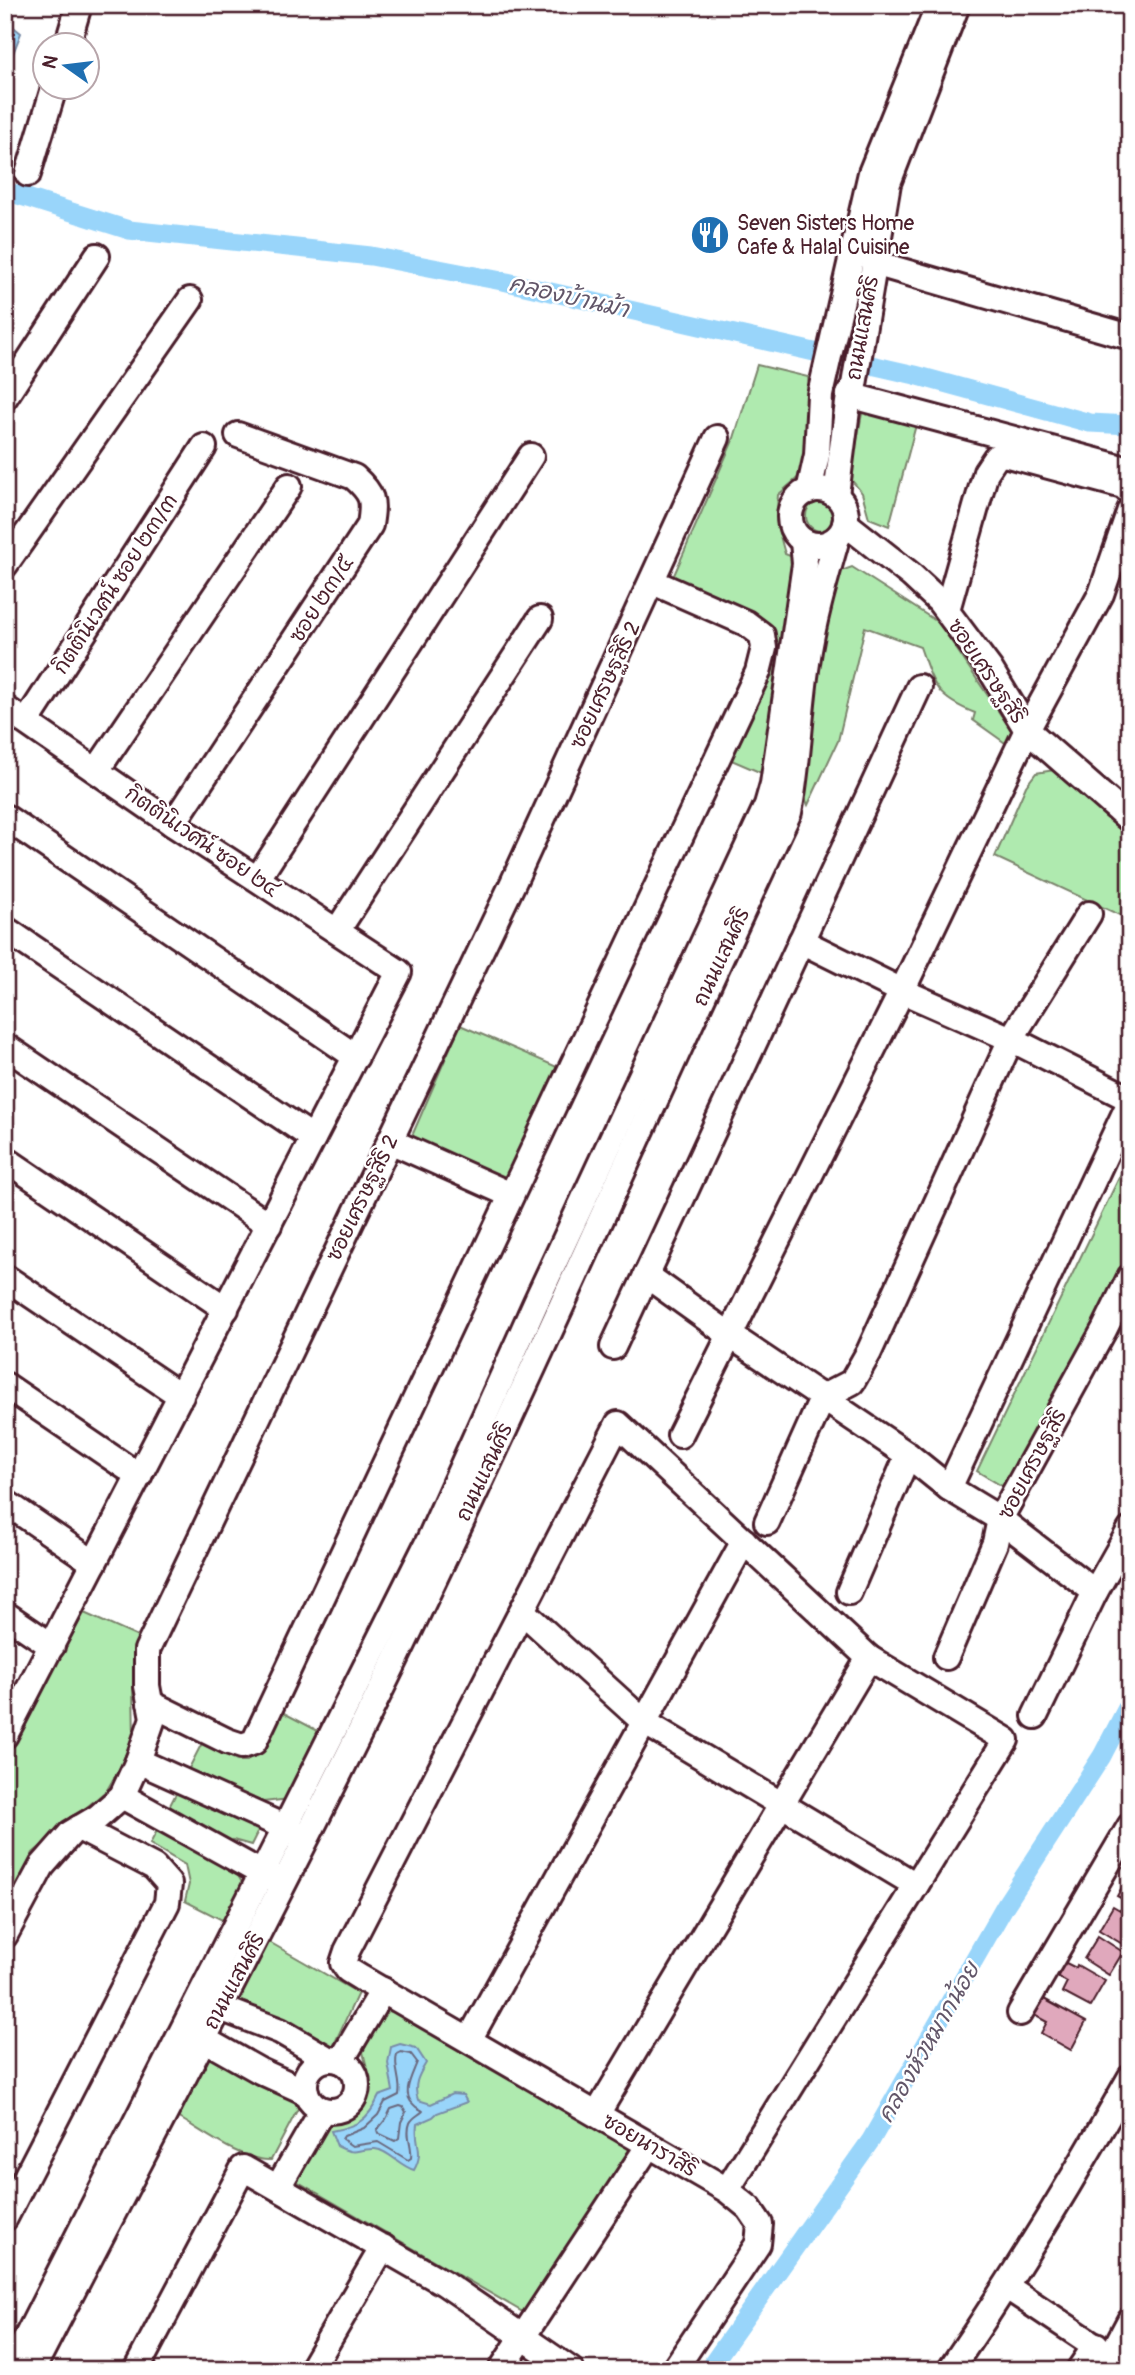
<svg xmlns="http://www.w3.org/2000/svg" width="1135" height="2375" viewBox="0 0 1135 2375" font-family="Pangolin,'Playpen Sans Thai',sans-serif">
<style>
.green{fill:#afeaaf;stroke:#7c846d;stroke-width:2}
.water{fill:#99d5fa;stroke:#798ca7;stroke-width:2}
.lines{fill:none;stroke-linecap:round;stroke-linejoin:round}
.shore{stroke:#6a687e;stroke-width:2}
.canal{stroke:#99d5fa;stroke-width:19}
.building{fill:#e0a8bc;stroke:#4a1f2b;stroke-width:2}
.minor-casing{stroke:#4a1f2b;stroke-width:30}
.minor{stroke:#fff;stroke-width:24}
.labels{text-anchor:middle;stroke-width:5;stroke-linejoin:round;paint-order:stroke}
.poi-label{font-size:21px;fill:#4a1f2b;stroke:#fff;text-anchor:start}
.street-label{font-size:21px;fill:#4a1f2b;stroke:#fff}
.water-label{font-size:23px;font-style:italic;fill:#625669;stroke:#fff}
</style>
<rect width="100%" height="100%" fill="#fff"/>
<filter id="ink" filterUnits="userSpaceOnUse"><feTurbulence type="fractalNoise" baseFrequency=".0143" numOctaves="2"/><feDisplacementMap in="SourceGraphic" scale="14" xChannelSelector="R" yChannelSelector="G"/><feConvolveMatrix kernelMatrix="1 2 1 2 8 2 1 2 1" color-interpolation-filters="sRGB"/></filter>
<g filter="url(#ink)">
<!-- green -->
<g class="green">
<path d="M757,365L808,377L812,413L802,474L778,495L776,521L785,554L795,558L764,774L729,759L775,642L773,626L736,605L677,581L674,575L734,438Z"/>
<path d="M863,408L917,421L889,526L869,518L862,493L850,478Z"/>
<circle cx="821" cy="516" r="15"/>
<path d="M852,567L939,623L1013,733L1008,745L973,720L975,713C935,697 934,686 920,647L865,627L838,741L808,805L802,791L828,591L838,572Z"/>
<path d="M1054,770L1130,833V920L995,857L1026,786L1036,773Z"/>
<path d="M460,1025L557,1067L507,1181L411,1138Z"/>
<path d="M1130,1155V1257L1015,1494L977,1471Z"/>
<path d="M84,1613L138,1637L133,1684L134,1743L107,1790L33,1853L5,1906V1761Z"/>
<path d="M280,1711L322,1733L290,1799L263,1802L252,1798L240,1819L259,1829L251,1845L233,1840L222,1858L236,1872L244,1886L226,1922L185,1901L189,1884L185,1865L150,1844L202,1743L239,1761H247Z"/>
<path d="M264,1939L358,1993L332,2049L233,2001Z"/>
<path d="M385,2011L397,2012L572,2111L636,2152L530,2311H521L295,2180L319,2129L360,2110L368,2091L367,2068L363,2052L378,2018Z"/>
<path d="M208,2052L302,2101L271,2160C240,2161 203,2131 176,2116Z"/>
</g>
<!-- water -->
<g class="water">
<path d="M5,20L21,33L12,56L5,59Z"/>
<path d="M400,2044L416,2048L426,2063C418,2076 413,2085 418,2100L431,2104L452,2094L463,2095L467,2102L437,2113L433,2117L417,2124C414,2143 425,2151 414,2170C400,2166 388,2150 375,2149C356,2148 358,2157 337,2146L331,2131C357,2126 368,2121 379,2096L393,2091L388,2063L391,2047Z"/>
</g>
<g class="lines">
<!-- shore -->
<g class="shore">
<path d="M401,2052L411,2054L417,2062C413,2074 400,2094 414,2105C416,2108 420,2109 423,2111C419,2115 413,2117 410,2123C405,2135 413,2146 411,2158L408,2160L378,2142L352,2146L342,2139L344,2136L364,2128L378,2115L385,2102L399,2095C402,2081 393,2068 397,2054Z"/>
<path d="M400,2106L403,2107L406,2112L401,2122L399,2138L395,2141L378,2133L377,2130L386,2119L391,2109Z"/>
</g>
<!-- canal -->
<g class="canal">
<path d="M5,191L129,230L371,256L507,282L915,375L1090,423L1130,425"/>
<path d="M708,2370L871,2140L1006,1904L1102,1756L1130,1702"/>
</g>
</g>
<!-- building -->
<g class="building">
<path d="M1130,1873V1903L1117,1896Z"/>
<path d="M1113,1906L1130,1916L1129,1948L1099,1930Z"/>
<path d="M1098,1936L1123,1952L1109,1975L1084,1959Z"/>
<path d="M1064,1962L1076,1968L1077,1965L1105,1981L1090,2007L1062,1992L1067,1982L1056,1976Z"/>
<path d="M1042,1998L1086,2022L1071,2050L1041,2033L1047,2022L1034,2015Z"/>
</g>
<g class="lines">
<!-- minor casing -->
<g class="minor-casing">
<g id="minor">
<path d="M67,46L79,5"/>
<path d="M28,174L54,88"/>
<path d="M874,263L1130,337"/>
<path d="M849,395L1130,470"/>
<path d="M5,397L97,256"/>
<circle cx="818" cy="517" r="28"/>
<path d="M809,491L817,455L820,395L871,173L939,5"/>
<path d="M836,495L849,395L854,385L888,183L957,5"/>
<path d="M845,523L911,575L939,601L990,669L1027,730L1130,820"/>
<path d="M5,565L190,300"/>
<path d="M947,610L986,472L996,457L1004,454L1123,486L1130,492"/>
<path d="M5,708L173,824L399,972L5,1735"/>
<path d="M27,721L204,447"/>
<path d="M97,770L289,486"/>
<path d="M5,817L356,1057"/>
<path d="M173,824L370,525C374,500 373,494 354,477L238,435"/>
<path d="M258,878L531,456"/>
<path d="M5,929L313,1138"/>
<path d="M337,931L540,619"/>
<path d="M801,941L902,991L1011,1039L1130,1099"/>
<path d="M5,1046L269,1225"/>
<path d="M390,1141L511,1195"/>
<path d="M5,1159L226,1309"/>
<path d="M646,1275L731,1336L908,1455L949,1488L1000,1519L1095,1592"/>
<path d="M5,1277L181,1396"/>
<path d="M613,1347L919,687"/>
<path d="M5,1385L139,1476"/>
<path d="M680,1435L902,991L1027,730L1101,594L1130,510"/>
<path d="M949,1488L1130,1102"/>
<path d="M5,1502L94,1563"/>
<path d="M767,1522L823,1397L852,1382L869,1352L1011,1039L1089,914"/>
<path d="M849,1592L908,1455"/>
<path d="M522,1611L644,1722L916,1885"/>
<path d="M5,1614L52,1646"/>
<path d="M946,1657L995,1543L1000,1519L1104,1330L1130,1277"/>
<path d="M150,1703L227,1741L242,1746L254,1742L758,672L764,648L762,635L746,623L653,582"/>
<path d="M1035,1716L1095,1592L1130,1530"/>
<path d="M138,1761L300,1834"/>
<path d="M122,1796L274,1880"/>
<path d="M5,1935L42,1866L71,1833L98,1817L122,1796L138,1761L153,1718L147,1686V1650L513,883L717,438"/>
<path d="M205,2002L280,2031L328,2059"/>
<path d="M1020,2013L1130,1826"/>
<path d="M189,2031L260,2071L306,2092"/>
<path d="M469,2040L744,1541"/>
<circle cx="331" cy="2085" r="26"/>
<path d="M341,2061L383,1990"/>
<path d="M597,2114L869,1658"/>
<path d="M278,2187L322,2111"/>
<path d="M5,2218L167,1903L169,1884L154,1867L79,1828"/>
<path d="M1007,2287L1130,2369"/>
<path d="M1111,2356L1130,2320"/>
<path d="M10,2370L286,1826L430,1538L536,1302L767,805L773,784L805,564L803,541"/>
<path d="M32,2370C153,2135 277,1902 393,1665C530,1383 655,1095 789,812C799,763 799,713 807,663C813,621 825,580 837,538"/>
<path d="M136,2370L243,2168L444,2283L571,2370"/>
<path d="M311,2370L383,2247"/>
<path d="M501,2370L649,2145"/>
<path d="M674,2370L758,2244L760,2224L749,2208L727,2190L361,1978L348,1970L343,1963L347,1951L618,1424L869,1658L1006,1740L727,2190"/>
<path d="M950,2370C1015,2275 1074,2178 1130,2078"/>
<path d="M1079,2370L1096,2345"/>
</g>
</g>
<!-- minor -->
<use href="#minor" class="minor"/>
</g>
</g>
<!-- icons -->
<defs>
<g id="restaurant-disc" transform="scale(2.0125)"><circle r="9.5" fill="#1f6fb2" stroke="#fff"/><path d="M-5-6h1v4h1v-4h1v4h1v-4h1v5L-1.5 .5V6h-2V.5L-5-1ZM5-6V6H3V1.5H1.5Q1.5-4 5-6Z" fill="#fff"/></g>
</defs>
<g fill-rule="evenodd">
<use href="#restaurant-disc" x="710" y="235"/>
</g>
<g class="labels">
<!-- poi labels -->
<g class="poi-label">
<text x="737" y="230">Seven Sisters Home<tspan x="737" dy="24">Cafe &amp; Halal Cuisine</tspan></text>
</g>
<!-- street labels -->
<g class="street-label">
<text transform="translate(862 328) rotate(-80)" y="7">ถนนแสนศิริ</text>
<text transform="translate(115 584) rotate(-57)" y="7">กิตตินิเวศน์ ซอย ๒๓/๓</text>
<text transform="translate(321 599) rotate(-57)" y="7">ซอย ๒๓/๕</text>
<text transform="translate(987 671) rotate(56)" y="7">ซอยเศรษฐสิริ</text>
<text transform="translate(605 685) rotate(-65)" y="7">ซอยเศรษฐสิริ 2</text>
<text transform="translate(202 841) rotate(34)" y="7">กิตตินิเวศน์ ซอย ๒๔</text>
<text transform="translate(721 957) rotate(-65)" y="7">ถนนแสนศิริ</text>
<text transform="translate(362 1198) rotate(-64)" y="7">ซอยเศรษฐสิริ 2</text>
<text transform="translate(1032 1464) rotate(-62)" y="7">ซอยเศรษฐสิริ</text>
<text transform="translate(484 1472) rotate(-65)" y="7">ถนนแสนศิริ</text>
<text transform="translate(234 1981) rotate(-62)" y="7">ถนนแสนศิริ</text>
<text transform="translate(650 2145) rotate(30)" y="7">ซอยนาราสิริ</text>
</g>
<!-- water labels -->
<g class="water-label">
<text transform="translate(569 296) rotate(13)" y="8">คลองบ้านม้า</text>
<text transform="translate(928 2042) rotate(-60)" y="8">คลองหัวหมากน้อย</text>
</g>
</g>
<!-- margin -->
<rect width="1135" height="2375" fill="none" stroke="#fff" stroke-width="28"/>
<rect x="14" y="14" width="1107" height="2347" fill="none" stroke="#4a1f2b" stroke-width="2.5" filter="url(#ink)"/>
<!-- north arrow -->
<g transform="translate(66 66) rotate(284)"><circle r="33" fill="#ffffff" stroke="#b7a5aa" stroke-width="2"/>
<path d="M0-5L12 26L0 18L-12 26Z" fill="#1f6fb2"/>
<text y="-10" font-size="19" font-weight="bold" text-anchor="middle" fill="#4a1f2b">N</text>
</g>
</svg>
